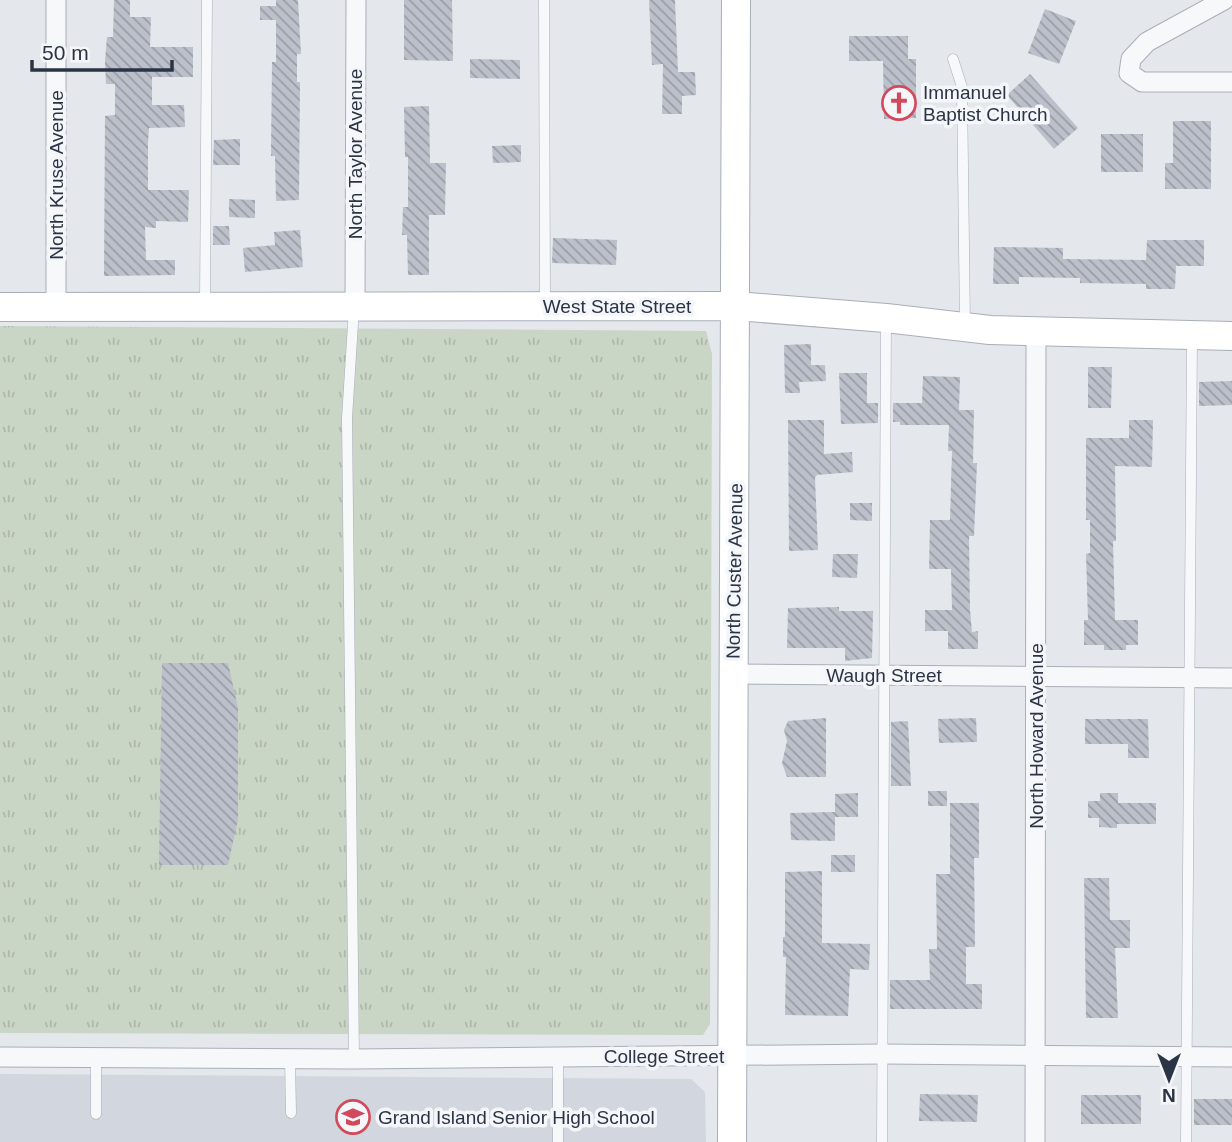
<svg xmlns="http://www.w3.org/2000/svg" width="1232" height="1142" viewBox="0 0 1232 1142" font-family="Helvetica,sans-serif">
<style>
.built{fill:#d2d6de}
.park{fill:url(#park-tufts)}
.building{fill:url(#building-back-hatch)}
.lines{fill:none;stroke-linecap:round;stroke-linejoin:round}
.lane-casing{stroke:#a9aeb7;stroke-width:11}
.street-casing{stroke:#a9aeb7;stroke-width:21}
.secondary-casing{stroke:#a9aeb7;stroke-width:30}
.lane{stroke:#f7f8fa;stroke-width:10}
.street{stroke:#f7f8fa;stroke-width:19}
.secondary{stroke:#fff;stroke-width:28}
.labels{text-anchor:middle;stroke-width:7;stroke-linejoin:round;paint-order:stroke}
.poi-label{font-size:19px;fill:#2b3445;stroke:#f4f6f9;text-anchor:start}
.street-label{font-size:19px;fill:#2b3445;stroke:#f4f6f9}
</style>
<defs>
<pattern id="park-tufts" width="24" height="20" patternUnits="userSpaceOnUse" patternTransform="scale(1.75)"><rect width="24" height="20" fill="#c9d6c5"/><path d="M3 7l-1-3M5 7V3M7 7l1-3M15 17l-1-3M17 17v-4M19 17l1-3" fill="none" stroke="#adb8ab"/></pattern>
<pattern id="building-back-hatch" width="6" height="6" patternUnits="userSpaceOnUse" patternTransform="scale(1.75)"><rect width="6" height="6" fill="#bbc0ca"/><path d="M-1 5l2 2M0 0l6 6M5-1l2 2" fill="none" stroke="#989da6"/></pattern>
</defs>
<rect width="100%" height="100%" fill="#e4e7ec"/>
<!-- built -->
<path class="built" d="M0,1074L691,1079L705,1092L706,1142H0Z"/>
<!-- park -->
<path class="park" d="M0,326L706,331L712,354L710,1024L703,1035L0,1033Z"/>
<!-- building -->
<g class="building">
<path d="M114,0H130V17H151L150,47H193V77H152V105H184L185,127L149,128L148,143V190H189L188,222L156,221V228L145,227L146,260H175V275L104,276L105,116L115,115V84H106L105,61L107,37H113Z"/>
<path d="M276,0H298L301,54H297V82H300L299,200L276,201L275,156H271L272,62H276V20H260V6H276Z"/>
<path d="M404,0H452L453,61L404,60Z"/>
<path d="M649,0H675L678,72H695L696,95L682,96V114H662L663,64L652,65Z"/>
<path d="M1045,9L1076,21L1059,64L1028,53Z"/>
<path d="M849,36H908V59H916V118L884,119L883,61H849Z"/>
<path d="M470,59L520,60V79L470,78Z"/>
<path d="M1030,74L1078,128L1054,149L1007,95Z"/>
<path d="M429,106L430,163H446L445,215H429V275H408L407,235H402L403,207H408V157H405L404,107Z"/>
<path d="M1173,121H1211V189H1165V163H1173Z"/>
<rect x="1101" y="134" width="42" height="38"/>
<path d="M240,139V165H213L214,140Z"/>
<path d="M521,145V162L493,163L492,146Z"/>
<path d="M229,199L255,200V218L229,217Z"/>
<path d="M213,226H229L230,245H213Z"/>
<path d="M300,230L303,267L245,272L243,248L275,245L274,232Z"/>
<path d="M553,238L617,240L616,265L552,263Z"/>
<path d="M1147,240H1204V266H1176L1175,289H1146V284L1080,283V278L1019,277V284H993L994,247L1063,248V259L1146,260Z"/>
<path d="M811,344V365H825L826,381L799,382L800,393H785L784,345Z"/>
<path d="M1088,367H1112L1111,408H1088Z"/>
<path d="M839,373H867V403H878V423L841,424Z"/>
<path d="M923,376L960,377L959,410H974L973,463H977L974,536H969L970,610L972,632L978,631V649H948V631H925V610H952L951,569H929L930,520H950L952,451H948L949,425H900V422H893V403H922Z"/>
<path d="M1232,381V405L1199,406V382Z"/>
<path d="M788,420H824V454L852,452L853,472L817,475L815,478L818,550L789,551Z"/>
<path d="M1129,420H1153L1152,467L1115,466L1116,541H1113L1115,620H1138V645H1126V650H1104V645H1084V620H1088L1086,554L1090,553V520H1086V438H1129Z"/>
<path d="M850,503H872V521L850,520Z"/>
<path d="M833,554H858L857,578L832,577Z"/>
<path d="M839,607V611H873L872,658L845,661V648H787L788,608Z"/>
<path d="M162,663H228L238,708V819L228,865H159Z"/>
<path d="M826,718V777H787L782,763L787,741L784,730L788,721Z"/>
<path d="M976,718L977,742L939,743L938,719Z"/>
<path d="M1085,719H1148L1149,758H1128V744H1085Z"/>
<path d="M908,721L911,786H891V722Z"/>
<rect x="928" y="791" width="19" height="15"/>
<path d="M858,793V817H835V794Z"/>
<path d="M1100,793H1118V803H1156V824H1117V828L1099,827V818H1088V801H1100Z"/>
<path d="M950,803H979V858H974L975,947H966V984H982V1009H890V980H930L929,949H937L936,874H950Z"/>
<path d="M835,812V841L791,840L790,813Z"/>
<rect x="831" y="855" width="24" height="17"/>
<path d="M822,871V943L870,944L869,970L850,969L848,1016L785,1015L786,957H783V937H785V872Z"/>
<path d="M1084,878H1109L1110,920H1130V948H1115L1118,1018H1086Z"/>
<path d="M920,1094L978,1095L977,1122L919,1121Z"/>
<rect x="1081" y="1095" width="60" height="29"/>
<rect x="1194" y="1099" width="38" height="26"/>
</g>
<g class="lines">
<!-- lane casing -->
<g class="lane-casing">
<g id="lane">
<path d="M544,0L545,303"/>
<path d="M953,59L962,87L965,326"/>
<path d="M205,303L207,0"/>
<path d="M96,1057V1114"/>
<path d="M290,1059L291,1113"/>
<path d="M354,1059L347,418L354,308"/>
<path d="M558,1142V1056"/>
<path d="M882,1142L886,319"/>
<path d="M1186,1142L1192,338"/>
</g>
</g>
<!-- street casing -->
<g class="street-casing">
<g id="street">
<path d="M1224,0L1147,42L1131,59L1129,73L1142,82H1232"/>
<path d="M56,307V0"/>
<path d="M355,307L356,0"/>
<path d="M733,674L1232,678"/>
<path d="M0,1057L354,1059L883,1054L1232,1057"/>
<path d="M1035,1142L1036,331"/>
</g>
</g>
<!-- secondary casing -->
<g class="secondary-casing">
<g id="secondary">
<path d="M0,307L736,306L886,318L990,330L1232,336"/>
<path d="M732,1142L736,0"/>
</g>
</g>
<!-- lane -->
<use href="#lane" class="lane"/>
<!-- street -->
<use href="#street" class="street"/>
<!-- secondary -->
<use href="#secondary" class="secondary"/>
</g>
<!-- icons -->
<defs>
<g id="church-ring" transform="scale(1.75)"><circle r="9.5" fill="#f4f6f9" stroke="#d1495b" stroke-width="1.5"/><path d="M-1.2-6h2.4v3.5h3.3v2.4h-3.3V6h-2.4V-.1h-3.3v-2.4h3.3Z" fill="#d1495b"/></g>
<g id="school-ring" transform="scale(1.75)"><circle r="9.5" fill="#f4f6f9" stroke="#d1495b" stroke-width="1.5"/><path d="M0-5L7-2L0 1L-7-2ZM-4 1L0 2.5L4 1V4Q0 6-4 4Z" fill="#d1495b"/></g>
</defs>
<g fill-rule="evenodd">
<use href="#church-ring" x="899" y="103"/>
<use href="#school-ring" x="353" y="1117"/>
</g>
<g class="labels">
<!-- poi labels -->
<g class="poi-label">
<text x="923" y="99">Immanuel<tspan x="923" dy="22">Baptist Church</tspan></text>
<text x="378" y="1124">Grand Island Senior High School</text>
</g>
<!-- street labels -->
<g class="street-label">
<text transform="translate(355 154) rotate(-90)" y="7">North Taylor Avenue</text>
<text transform="translate(56 175) rotate(-90)" y="7">North Kruse Avenue</text>
<text x="617" y="313">West State Street</text>
<text transform="translate(734 571) rotate(-89)" y="7">North Custer Avenue</text>
<text x="884" y="682">Waugh Street</text>
<text transform="translate(1036 736) rotate(-90)" y="7">North Howard Avenue</text>
<text x="664" y="1063">College Street</text>
</g>
</g>
<!-- north arrow -->
<g transform="translate(1169 1079) rotate(180)" stroke="#f4f6f9" stroke-width="5" paint-order="stroke">
<path d="M0-5L12 26L0 18L-12 26Z" fill="#2b3445"/>
<text y="-10" font-size="19" font-weight="bold" text-anchor="middle" fill="#2b3445">N</text>
</g>
<!-- scale -->
<path d="M32 60v10h140v-10" fill="none" stroke="#2b3445" stroke-width="3.5"/>
<text x="42" y="60" font-size="21" fill="#2b3445" stroke="#f4f6f9" stroke-width="5" paint-order="stroke">50 m</text>
</svg>
